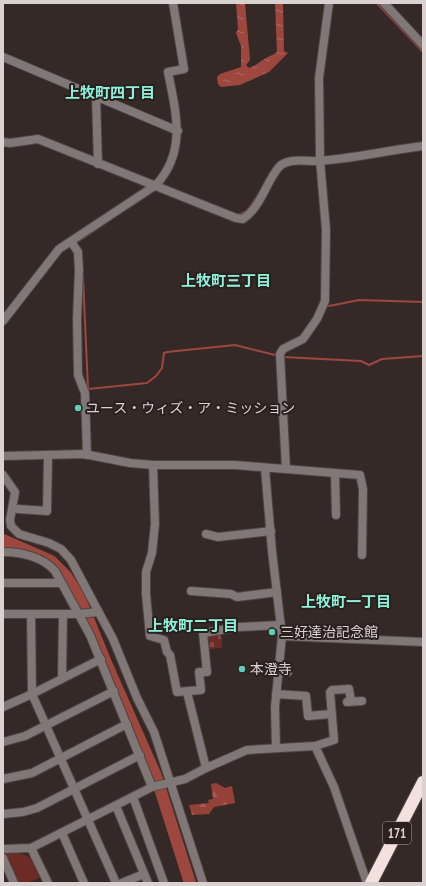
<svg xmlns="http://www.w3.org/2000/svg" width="426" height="886" viewBox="0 0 426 886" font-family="'PT Sans Narrow','Noto Sans JP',sans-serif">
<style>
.forest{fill:url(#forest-firs)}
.cemetery{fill:url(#cemetery-stones)}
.park{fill:#6d2b25}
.water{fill:url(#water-ripples)}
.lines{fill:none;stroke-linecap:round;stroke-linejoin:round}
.stream{stroke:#9d473e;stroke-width:2}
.river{stroke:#9d473e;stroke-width:12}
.minor-casing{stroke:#4f4442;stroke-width:10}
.highway-casing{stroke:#4f4442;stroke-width:14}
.minor{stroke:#7f7877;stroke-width:8}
.highway{stroke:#f2e1df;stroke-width:12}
.poi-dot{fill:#5eceb8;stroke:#2b201e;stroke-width:1.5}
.labels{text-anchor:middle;stroke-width:4;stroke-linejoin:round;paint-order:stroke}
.shield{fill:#2b201e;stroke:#a69d9b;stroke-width:1}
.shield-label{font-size:13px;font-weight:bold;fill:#dad2d1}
.poi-label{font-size:14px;fill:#dad2d1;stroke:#2b201e;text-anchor:start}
.neighbourhood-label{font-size:15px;font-weight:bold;fill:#8cf1db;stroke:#2b201e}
</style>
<defs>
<pattern id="forest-firs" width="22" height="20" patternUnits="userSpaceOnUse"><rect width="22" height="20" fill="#964137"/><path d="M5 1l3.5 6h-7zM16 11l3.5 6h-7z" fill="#a45c53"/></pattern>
<pattern id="cemetery-stones" width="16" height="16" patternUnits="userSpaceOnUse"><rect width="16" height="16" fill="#6d2b25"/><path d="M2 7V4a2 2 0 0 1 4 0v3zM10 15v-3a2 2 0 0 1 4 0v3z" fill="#814944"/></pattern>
<pattern id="water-ripples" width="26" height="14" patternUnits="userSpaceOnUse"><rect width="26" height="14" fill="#9d473e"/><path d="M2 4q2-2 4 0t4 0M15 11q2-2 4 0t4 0" fill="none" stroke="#ae6962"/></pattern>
</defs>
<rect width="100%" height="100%" fill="#352927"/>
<!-- forest -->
<path class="forest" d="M216,783L225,788L232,786L235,803L214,807L209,814L192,815L189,805L209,803L208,800L213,799L211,784Z"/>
<!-- cemetery -->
<path class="cemetery" d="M208,635H221L222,648L208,649Z"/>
<!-- park -->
<path class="park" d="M9,852C32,855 32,857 41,877L27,883H17L4,854Z"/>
<!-- water -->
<path class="water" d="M236,3H245L250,60L246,65L249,68C255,66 258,63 263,60C268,56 272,56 277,52L275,3H283L284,51L288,53L269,72L240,85L221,87L218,84L217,77L220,74L241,67V46L236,33L238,29Z"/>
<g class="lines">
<!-- stream -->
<g class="stream">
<path d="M377,3L423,52"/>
<path d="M239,215L247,211L260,192"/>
<path d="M74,244L97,229"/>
<path d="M83,277L88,389L147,383L156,376L162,368L164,353L167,352L235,345L279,356"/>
<path d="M329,306L359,300L423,302"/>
<path d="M283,357L361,361L369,365L382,359L423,356"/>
</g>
<!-- river -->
<path class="river" d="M3,540L51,561L66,576L78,594L106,663L156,776L190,883"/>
<!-- minor casing -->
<g class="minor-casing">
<g id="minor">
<path d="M384,3L423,45"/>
<path d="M3,57L178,131"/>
<path d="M96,96L98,164"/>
<path d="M3,142L10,143L38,139L236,218L243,219C261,207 266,182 279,167C287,158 304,161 314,161C349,160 388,150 423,146"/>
<path d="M72,243L78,252L79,270L77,319L78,375L85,393L87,455"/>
<path d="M3,321L59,249L156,185C187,151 176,113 168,72L184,69L173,3"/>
<path d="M3,456L84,454L130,463L153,465H235L360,475L363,489L362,555"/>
<path d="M153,465L155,524L152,553L146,572V594L150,636L164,640L167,652L170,655L177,692L201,690L199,672H207L203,633L239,627L281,625"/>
<path d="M265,468L272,551L282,636L275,707L276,748"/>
<path d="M286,469L280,354L283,349L303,339L317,319L325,301L326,230L320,160L319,78L329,3"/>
<path d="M335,474L336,515"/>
<path d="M3,475L15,492L10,520L11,526L19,534L49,543L61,549L71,560L113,639L137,698L154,732L203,883"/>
<path d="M18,509L47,511L48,456"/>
<path d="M206,534L218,537L271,531"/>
<path d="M3,552C21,552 43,557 55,571L90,635L152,787"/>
<path d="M3,583H61"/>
<path d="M191,591L231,594L237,597L277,592"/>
<path d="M3,614H79L98,612"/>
<path d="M31,614L32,694L116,883"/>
<path d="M282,636L423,642"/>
<path d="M279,672H288"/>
<path d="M62,678L63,614"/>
<path d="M187,692L206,768"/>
<path d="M276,694L306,696L308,716L331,714"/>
<path d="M347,702L362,701"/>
<path d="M3,707L32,694L101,659"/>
<path d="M3,742L25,736L114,691"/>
<path d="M315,746L334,740L330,692L332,690L349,689L351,701"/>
<path d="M3,779L32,773L127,724"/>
<path d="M133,797L164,883"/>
<path d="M116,806L148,883"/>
<path d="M3,814L23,812L37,808L140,755"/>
<path d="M62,833L84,883"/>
<path d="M31,848L48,883"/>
<path d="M3,849L31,848L152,787L185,779L206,768L247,750L315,746L334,787L367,883"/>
<path d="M3,858L14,883"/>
<path d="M122,883L144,874"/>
</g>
</g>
<!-- highway casing -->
<g class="highway-casing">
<path id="highway" d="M371,883L423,782"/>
</g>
<!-- minor -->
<use href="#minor" class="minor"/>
<!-- highway -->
<use href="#highway" class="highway"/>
</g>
<!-- markers -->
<g class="poi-dot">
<circle cx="78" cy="408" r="4"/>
<circle cx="272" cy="632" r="4"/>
<circle cx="242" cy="669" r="4"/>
</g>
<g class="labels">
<!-- shield labels -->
<rect class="shield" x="383" y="822" width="28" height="22" rx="3"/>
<g class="shield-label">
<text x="397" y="838">171</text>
</g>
<!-- poi labels -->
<g class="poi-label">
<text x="86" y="413">ユース・ウィズ・ア・ミッション</text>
<text x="280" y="637">三好達治記念館</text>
<text x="250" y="674">本澄寺</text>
</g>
<!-- neighbourhood labels -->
<g class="neighbourhood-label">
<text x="110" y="98">上牧町四丁目</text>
<text x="226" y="286">上牧町三丁目</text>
<text x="346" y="607">上牧町一丁目</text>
<text x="193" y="631">上牧町二丁目</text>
</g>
</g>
<!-- border -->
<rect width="426" height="886" fill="none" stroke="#dad2d1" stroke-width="8"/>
</svg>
